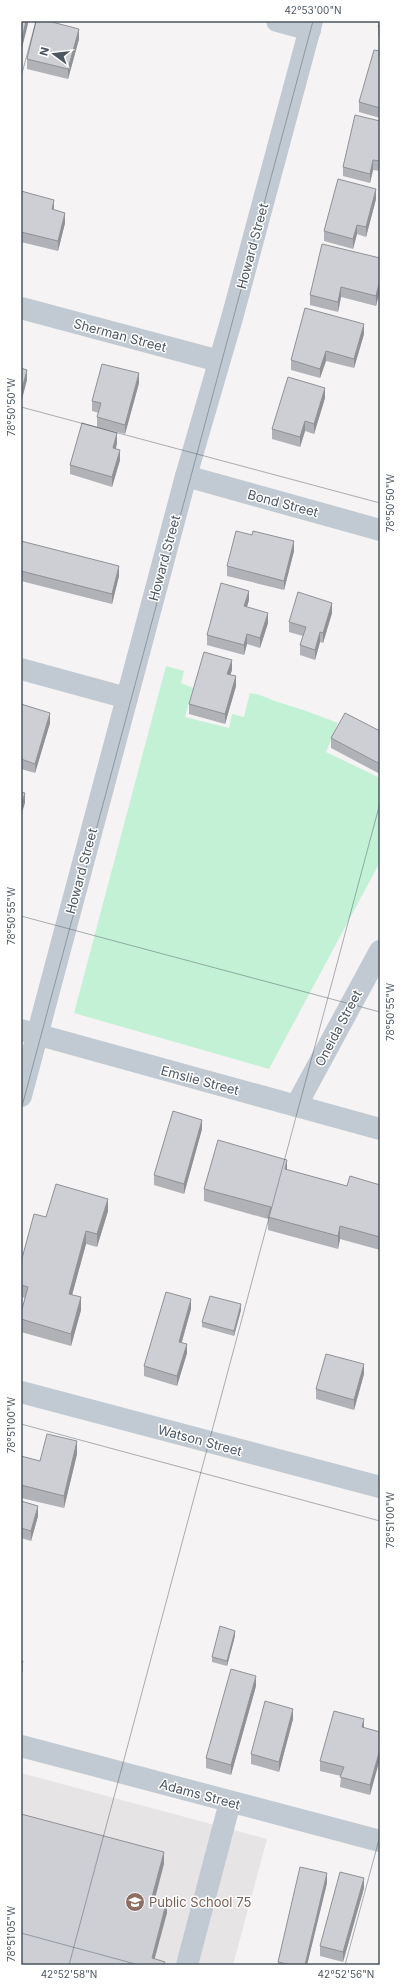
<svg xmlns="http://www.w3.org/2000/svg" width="401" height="1986" viewBox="0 0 401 1986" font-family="Inter,sans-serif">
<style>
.education{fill:#e6e4e5}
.green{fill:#c3f1d5}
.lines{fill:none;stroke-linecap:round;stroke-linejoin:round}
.minor{stroke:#c1cad2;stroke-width:22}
.wall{fill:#b0b2b7}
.shaded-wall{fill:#909195}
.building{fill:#cdcfd5;stroke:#909195}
.ticks{fill:none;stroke:#4a5661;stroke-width:1;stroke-opacity:0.45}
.labels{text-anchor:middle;stroke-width:3;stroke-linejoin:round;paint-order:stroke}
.street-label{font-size:13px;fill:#4a5661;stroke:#fff}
.education-label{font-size:13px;fill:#785e54;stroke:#fff;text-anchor:start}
.neatline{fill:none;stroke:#4a5661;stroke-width:1.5}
.ticks-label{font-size:10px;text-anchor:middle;fill:#4a5661}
</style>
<rect width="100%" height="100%" fill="#f5f3f3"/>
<!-- education -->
<path class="education" d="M21,1773L267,1839L233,1965H21Z"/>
<!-- green -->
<path class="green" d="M166,666L184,671L181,683L193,688L185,717L229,728L232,714L244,717L250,693C260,694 268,699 278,702C298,708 318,715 338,723L326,752L380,778V862L269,1069L74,1013Z"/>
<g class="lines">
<!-- minor -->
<g class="minor">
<path d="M277,21L310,30"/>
<path d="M21,308L219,361"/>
<path d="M186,476L380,530"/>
<path d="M21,669L127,698"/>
<path d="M21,1030L380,1129"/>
<path d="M21,1096L186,476L232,318L312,21"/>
<path d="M296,1106L380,951"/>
<path d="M21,1392L380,1487"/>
<path d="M21,1746L380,1841"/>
<path d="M187,1965L230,1802"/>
</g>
</g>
<!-- wall -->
<g class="wall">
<path d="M380,21V37H378V27Z"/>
<path d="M79,39L68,79L27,69V59Z"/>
<path d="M380,51V118L359,112V102Z"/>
<path d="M380,121V171L373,170L370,183L343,176V167Z"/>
<path d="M21,191L54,210L65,223L58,251L21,242Z"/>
<path d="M376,199L366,237L357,234L353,249L324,241V231Z"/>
<path d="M380,258V290L376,306L341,297L338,312L310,305V295Z"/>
<path d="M364,334L354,368L326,361L320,378L291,370V360Z"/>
<path d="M139,383L125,434L97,427V417L99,413L92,411V401Z"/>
<path d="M325,398L314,434L305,431L300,447L272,439V429Z"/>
<path d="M117,443L116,449L120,460L112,487L70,474V465Z"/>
<path d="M21,541L119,576L112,604L21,581Z"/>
<path d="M294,551L284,590L227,576V566Z"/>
<path d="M249,600L247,607L268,623L260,648L247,644L244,655L207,645V635Z"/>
<path d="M332,613L323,643L320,642L315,660L300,655V645L303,636L289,632V622Z"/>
<path d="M232,670L230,675L236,686L225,724L189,714V704Z"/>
<path d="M21,704L50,723L35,773L21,769Z"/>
<path d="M380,731V774L331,748V738Z"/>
<path d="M202,1129L184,1194L154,1185V1175Z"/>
<path d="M287,1170L347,1186L380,1185V1250L340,1239L338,1249L268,1230V1219L204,1201V1189Z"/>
<path d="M108,1211L97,1247L86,1244L72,1295L81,1310L71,1346L21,1332V1313L25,1298L21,1297V1262L46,1217Z"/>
<path d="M191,1309L182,1342L187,1353L177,1386L144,1376V1366Z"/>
<path d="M241,1310L234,1336L202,1327V1322Z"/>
<path d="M364,1374L354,1410L316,1399V1389Z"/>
<path d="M77,1454L64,1508L21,1498V1456L40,1461Z"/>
<path d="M21,1501L38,1516L31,1541L21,1538Z"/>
<path d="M235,1636L227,1666L212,1662V1657Z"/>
<path d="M256,1686L231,1775L206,1768V1758Z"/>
<path d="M293,1719L279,1772L251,1764V1754Z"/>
<path d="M364,1728L380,1732L370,1795L340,1787L341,1776L320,1771V1761Z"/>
<path d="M327,1883L307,1965H278V1962Z"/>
<path d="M364,1888L343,1962L320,1956V1946Z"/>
</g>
<!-- shaded-wall -->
<g class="shaded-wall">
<path d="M26,21H28V24L21,52V43Z"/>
<path d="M79,29V39L68,79V69Z"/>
<path d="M373,160V170L370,183V174Z"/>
<path d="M376,189V199L366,237V227Z"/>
<path d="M54,200V209L52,219V209Z"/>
<path d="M65,213V223L58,251V241Z"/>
<path d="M357,225V234L353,249V239Z"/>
<path d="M380,280V290L376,306V296Z"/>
<path d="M341,287V297L338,312V302Z"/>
<path d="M364,324V334L354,368V359Z"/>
<path d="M326,351V361L320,378V369Z"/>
<path d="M27,370V380L21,403V393Z"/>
<path d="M139,373V383L125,434V425Z"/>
<path d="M325,388V398L314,434V424Z"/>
<path d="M305,421V431L300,447V437Z"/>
<path d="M117,433V443L113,458V448Z"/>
<path d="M120,450V460L112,487V477Z"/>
<path d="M294,541V551L284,590V581Z"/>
<path d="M119,566V576L112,604V594Z"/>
<path d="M249,591V600L244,616V606Z"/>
<path d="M332,603V613L323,643V633Z"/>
<path d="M268,613V623L260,648V638Z"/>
<path d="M320,632V642L315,660V650Z"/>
<path d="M247,634V644L244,655V645Z"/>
<path d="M232,660V670L227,684V674Z"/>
<path d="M236,676V686L225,724V714Z"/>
<path d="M50,713V723L35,773V764Z"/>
<path d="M25,793V803L21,816V806Z"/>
<path d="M202,1120V1129L184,1194V1184Z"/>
<path d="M287,1160V1172L285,1169Z"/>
<path d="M108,1199V1211L97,1247V1234Z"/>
<path d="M340,1226V1239L338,1249V1236Z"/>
<path d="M86,1231V1244L69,1306V1294Z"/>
<path d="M81,1297V1310L71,1346V1334Z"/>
<path d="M191,1299V1309L179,1351V1342Z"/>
<path d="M241,1304V1310L234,1336V1331Z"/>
<path d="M187,1344V1353L177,1386V1376Z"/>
<path d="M364,1364V1374L354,1410V1400Z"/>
<path d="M77,1441V1454L64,1508V1496Z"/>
<path d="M38,1506V1516L31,1541V1531Z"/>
<path d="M22,1574V1583L21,1588V1579Z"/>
<path d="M235,1631V1636L227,1666V1661Z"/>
<path d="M23,1661V1670L21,1678V1668Z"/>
<path d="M256,1676V1686L231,1775V1765Z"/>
<path d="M293,1709V1719L279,1772V1762Z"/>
<path d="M364,1719V1729L362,1727Z"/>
<path d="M380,1749V1759L370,1795V1785Z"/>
<path d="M164,1852V1864L152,1910V1897Z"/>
<path d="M327,1873V1883L307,1965H305Z"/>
<path d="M364,1878V1888L343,1962V1952Z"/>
<path d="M167,1900V1913L153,1965L152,1958Z"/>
</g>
<!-- building -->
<g class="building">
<path d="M21,21H26L21,43Z"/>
<path d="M36,21H48L79,29L68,69L27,59Z"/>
<path d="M380,21V27H378Z"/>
<path d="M374,50L380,51V108L359,102Z"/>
<path d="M355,115L380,121V161L373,160L370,174L343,167Z"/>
<path d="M338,179L376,189L366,227L357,225L353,239L324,231Z"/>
<path d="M21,191L54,200L52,209L65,213L58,241L21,232Z"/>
<path d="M322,244L380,258V280L376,296L341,287L338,302L310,295Z"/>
<path d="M305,308L364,324L354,359L326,351L320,369L291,360Z"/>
<path d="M102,364L139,373L125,425L97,417L101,403L92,401Z"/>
<path d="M21,368L27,370L21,393Z"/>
<path d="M288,377L325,388L314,424L305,421L300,437L272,429Z"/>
<path d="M82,423L117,433L113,448L120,450L112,477L70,465Z"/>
<path d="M236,531L252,535L253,531L294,541L284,581L227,566Z"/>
<path d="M21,541L119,566L112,594L21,571Z"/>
<path d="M221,583L249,591L244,606L268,613L260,638L247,634L244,645L207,635Z"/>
<path d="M298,592L332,603L323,633L320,632L315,650L300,645L306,627L289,622Z"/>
<path d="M204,652L232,660L227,674L236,676L225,714L189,704Z"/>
<path d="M21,704L50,713L35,764L21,759Z"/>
<path d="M345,713L380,731V764L331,738Z"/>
<path d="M21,792L25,793L21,806Z"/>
<path d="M173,1111L202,1120L184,1184L154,1175Z"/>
<path d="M218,1140L287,1160L285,1169L347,1186L350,1176L380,1185V1237L340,1226L338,1236L268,1217L271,1207L204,1189Z"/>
<path d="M56,1184L108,1199L97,1234L86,1231L69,1294L81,1297L71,1334L21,1319V1313L28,1287L21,1285V1262L34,1214L46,1217Z"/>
<path d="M166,1292L191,1299L179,1342L187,1344L177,1376L144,1366Z"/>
<path d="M210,1296L241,1304L234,1331L202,1322Z"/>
<path d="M326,1354L364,1364L354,1400L316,1389Z"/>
<path d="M47,1434L77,1441L64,1496L21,1485V1456L40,1461Z"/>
<path d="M21,1501L38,1506L31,1531L21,1528Z"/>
<path d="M220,1626L235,1631L227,1661L212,1657Z"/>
<path d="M21,1660L23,1661L21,1668Z"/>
<path d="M231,1669L256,1676L231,1765L206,1758Z"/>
<path d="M265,1701L293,1709L279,1762L251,1754Z"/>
<path d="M334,1711L364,1719L362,1727L380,1732V1749L370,1785L340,1777L344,1767L320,1761Z"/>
<path d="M21,1814L164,1852L152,1897L167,1900L152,1958L165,1962L164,1965H21Z"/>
<path d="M300,1867L327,1873L305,1965H292L278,1962Z"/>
<path d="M340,1872L364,1878L343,1952L320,1946Z"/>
</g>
<!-- ticks -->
<path class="ticks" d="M21,77L36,21M21,407L380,503M21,916L380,1012M21,1110L313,21M21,1424L380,1521M21,1933L139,1965M69,1965L380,803M345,1965L380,1836"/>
<!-- icons -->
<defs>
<g id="school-disc" transform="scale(1)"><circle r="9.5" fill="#8d6e63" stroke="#fff"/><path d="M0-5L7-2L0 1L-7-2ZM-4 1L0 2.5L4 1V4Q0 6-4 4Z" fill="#fff"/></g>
</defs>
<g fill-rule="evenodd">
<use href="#school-disc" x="135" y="1902"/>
</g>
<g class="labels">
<!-- street labels -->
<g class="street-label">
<text transform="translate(252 246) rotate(-75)" y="5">Howard Street</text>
<text transform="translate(120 335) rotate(15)" y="5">Sherman Street</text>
<text transform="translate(283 503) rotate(15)" y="5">Bond Street</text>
<text transform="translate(164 558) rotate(-75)" y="5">Howard Street</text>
<text transform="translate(81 871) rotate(-75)" y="5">Howard Street</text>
<text transform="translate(338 1028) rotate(-62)" y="5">Oneida Street</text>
<text transform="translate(200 1080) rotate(15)" y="5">Emslie Street</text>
<text transform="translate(200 1440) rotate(15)" y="5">Watson Street</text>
<text transform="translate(200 1794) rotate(15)" y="5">Adams Street</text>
</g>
<!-- education labels -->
<g class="education-label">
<text x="149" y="1907">Public School 75</text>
</g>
</g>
<!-- border -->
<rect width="401" height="1986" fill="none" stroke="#ffffff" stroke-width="44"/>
<!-- north arrow -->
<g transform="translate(54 54) rotate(285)" stroke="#ffffff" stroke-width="3" paint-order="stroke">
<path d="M0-3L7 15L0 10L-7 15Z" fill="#4a5661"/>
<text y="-6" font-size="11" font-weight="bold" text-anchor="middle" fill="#4a5661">N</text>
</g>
<rect x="22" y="22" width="357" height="1942" class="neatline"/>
<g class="ticks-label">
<text x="313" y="14">42°53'00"N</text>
<text transform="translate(11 407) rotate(-90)" y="4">78°50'50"W</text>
<text transform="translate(390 503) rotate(-90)" y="4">78°50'50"W</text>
<text transform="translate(11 916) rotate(-90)" y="4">78°50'55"W</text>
<text transform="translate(390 1012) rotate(-90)" y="4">78°50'55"W</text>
<text transform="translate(11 1425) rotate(-90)" y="4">78°51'00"W</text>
<text transform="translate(390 1520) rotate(-90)" y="4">78°51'00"W</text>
<text transform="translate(11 1934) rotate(-90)" y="4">78°51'05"W</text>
<text x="69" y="1978">42°52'58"N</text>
<text x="346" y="1978">42°52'56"N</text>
</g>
</svg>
